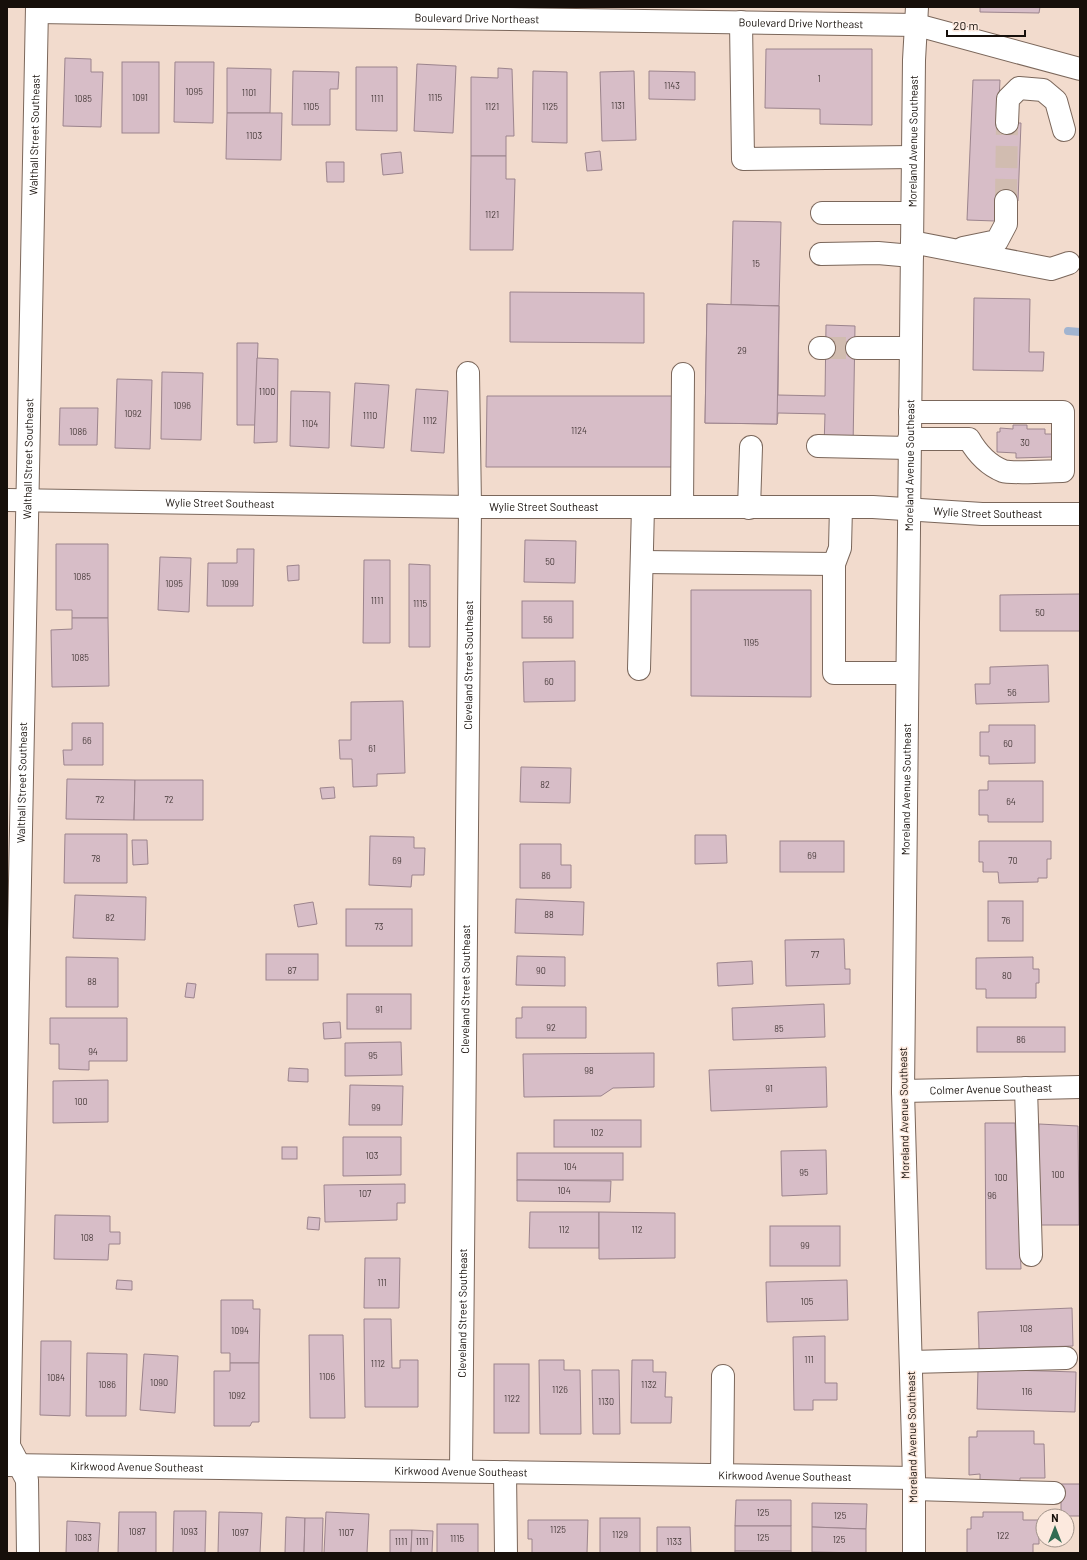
<svg xmlns="http://www.w3.org/2000/svg" width="1087" height="1560" viewBox="0 0 1087 1560" font-family="Barlow,sans-serif">
<style>
.lines{fill:none;stroke-linecap:round;stroke-linejoin:round}
.stream{stroke:#a1b4d0;stroke-width:8}
.building{fill:#d7bdc7;stroke:#9c848d}
.minor-tunnel{stroke:#d1bcb0;stroke-width:22;stroke-dasharray:22 11;stroke-linecap:butt}
.minor-casing{stroke:#7b675b;stroke-width:24}
.highway-casing{stroke:#7b675b;stroke-width:24}
.minor{stroke:#fff;stroke-width:22}
.highway{stroke:#fff;stroke-width:22}
.labels{text-anchor:middle;stroke-width:3;stroke-linejoin:round;paint-order:stroke}
.number-label{font-size:9px;fill:#463a39}
.street-label{font-size:11px;fill:#160f0a;stroke:#fce9de}
</style>
<rect width="100%" height="100%" fill="#f2dbcd"/>
<g class="lines">
<!-- stream -->
<path class="stream" d="M1068,331L1080,332"/>
</g>
<!-- building -->
<g class="building">
<path d="M980,7H1048H1040L1039,13L980,12Z"/>
<path d="M766,49H872V125L820,124V109L765,108Z"/>
<path d="M65,58L91,59V72H103L101,127L63,126Z"/>
<rect x="122" y="62" width="37" height="71"/>
<path d="M175,62H214L213,123L174,122Z"/>
<path d="M417,64L456,66L453,133L414,131Z"/>
<path d="M356,67H397V131L356,130Z"/>
<path d="M227,68L271,69L270,113H227Z"/>
<path d="M498,68L512,69L514,136H506V156H471V77L498,78Z"/>
<path d="M293,71L339,72L338,89H330V125H292Z"/>
<path d="M533,71L567,72V143L532,142Z"/>
<path d="M634,71L636,140L602,141L600,72Z"/>
<path d="M649,71L695,72V100L649,99Z"/>
<path d="M973,80H1000L998,123H1021L1018,201H995V221L967,220Z"/>
<path d="M227,113H282L281,160L226,159Z"/>
<path d="M600,151L602,170L587,171L585,153Z"/>
<path d="M401,152L403,173L383,175L381,154Z"/>
<path d="M471,156H506V179H515L513,250H470Z"/>
<path d="M326,162H344V182H327Z"/>
<path d="M733,221L781,222L779,306L731,305Z"/>
<path d="M510,292L644,293V343L510,342Z"/>
<path d="M974,298L1030,299L1029,352H1044L1043,371L973,370Z"/>
<path d="M707,304L779,306L778,395L825,396L826,325L855,326L853,448H824L825,414L778,413L777,424L705,423Z"/>
<path d="M707,304L779,306L777,424L705,423Z"/>
<path d="M237,343H258L255,425H237Z"/>
<path d="M257,358L278,359L277,442L254,443Z"/>
<path d="M162,372L203,373L201,440L161,439Z"/>
<path d="M117,379L152,380L150,449L115,448Z"/>
<path d="M355,383L389,385L384,448L351,446Z"/>
<path d="M416,389L448,391L444,453L411,451Z"/>
<path d="M291,391L330,392L329,448L290,446Z"/>
<path d="M487,396H672V467H486Z"/>
<path d="M60,408H98L97,445H59Z"/>
<path d="M1013,425H1027V429H1045V434H1053L1052,457L1016,458V453L997,452V432H1000V428L1013,429Z"/>
<path d="M525,540L576,541L575,583L524,582Z"/>
<path d="M56,544H108V618H72V610H56Z"/>
<path d="M237,549H254L253,606H207L208,563H237Z"/>
<path d="M160,557L191,558L189,612L158,610Z"/>
<path d="M364,560H390V643H363Z"/>
<path d="M409,564L430,565V647H409Z"/>
<path d="M299,565V580L288,581L287,566Z"/>
<path d="M691,590H811V697L691,696Z"/>
<path d="M1080,594V631H1000V595Z"/>
<rect x="522" y="601" width="51" height="37"/>
<path d="M72,618H108L109,686L52,687L51,630L72,629Z"/>
<path d="M575,661V701L524,702L523,662Z"/>
<path d="M1048,665L1049,702L976,704L975,684H990V667Z"/>
<path d="M403,701L405,773L377,774V786L353,787L352,759H340L339,740H351V702Z"/>
<path d="M72,723H103V765H64L63,750H72Z"/>
<path d="M989,725H1035V763L989,764V756H980V732H989Z"/>
<path d="M521,767L571,768L570,803L520,802Z"/>
<path d="M67,779L135,780L134,820L66,819Z"/>
<path d="M135,780H203V820H134Z"/>
<path d="M988,781H1043V822H988V815H979V790H988Z"/>
<path d="M334,787L335,798L322,799L320,788Z"/>
<path d="M65,834H127V883H64Z"/>
<path d="M695,835H726L727,863L695,864Z"/>
<path d="M370,836L414,837V848H425L424,875H412L411,887L369,885Z"/>
<path d="M132,840H147L148,864L133,865Z"/>
<rect x="780" y="841" width="64" height="31"/>
<path d="M979,841H1051V859H1047V878H1038V882L999,883L998,872H983V862H979Z"/>
<path d="M520,844H561V865H571V888H520Z"/>
<path d="M75,895L146,897L145,940L73,938Z"/>
<path d="M516,899L584,902L583,935L515,933Z"/>
<rect x="988" y="901" width="35" height="40"/>
<path d="M313,902L317,924L298,927L294,905Z"/>
<rect x="346" y="909" width="66" height="37"/>
<path d="M844,939L845,969H850V984L786,986L785,940Z"/>
<rect x="266" y="954" width="52" height="26"/>
<path d="M517,956L565,957V986L516,985Z"/>
<path d="M66,957L118,958V1007H66Z"/>
<path d="M1033,957V969H1039V983H1036V998H986V989H976V958Z"/>
<path d="M752,961L753,984L718,986L717,963Z"/>
<path d="M187,983L196,984L194,998L185,997Z"/>
<rect x="347" y="994" width="64" height="35"/>
<path d="M824,1004L825,1037L733,1040L732,1008Z"/>
<path d="M522,1007H586V1038H516V1018H522Z"/>
<path d="M50,1018H127V1061H89V1070L59,1069V1044H50Z"/>
<path d="M340,1022L341,1038L324,1039L323,1023Z"/>
<rect x="977" y="1027" width="88" height="25"/>
<path d="M401,1042L402,1075L345,1076V1043Z"/>
<path d="M654,1053V1087L613,1088L601,1096L524,1097L523,1054Z"/>
<path d="M826,1067L827,1107L711,1111L709,1070Z"/>
<path d="M289,1068L308,1069V1082L288,1081Z"/>
<path d="M108,1080V1122L53,1123V1081Z"/>
<path d="M350,1085L403,1086L402,1125H349Z"/>
<rect x="554" y="1120" width="87" height="27"/>
<path d="M985,1123H1015L1021,1269H986Z"/>
<path d="M1039,1124L1078,1126L1079,1225H1038Z"/>
<path d="M343,1137H401V1175L343,1176Z"/>
<rect x="282" y="1147" width="15" height="12"/>
<path d="M826,1150L827,1194L782,1196L781,1151Z"/>
<rect x="517" y="1153" width="106" height="27"/>
<path d="M517,1180L611,1181L610,1202L517,1201Z"/>
<path d="M405,1184V1203H397V1220L325,1222L324,1185Z"/>
<path d="M530,1212H599V1248H529Z"/>
<path d="M599,1212L675,1213V1258L599,1259Z"/>
<path d="M55,1215L110,1216V1232H120V1244H109L108,1260L54,1259Z"/>
<path d="M308,1217L320,1218L319,1230L307,1229Z"/>
<rect x="770" y="1226" width="70" height="40"/>
<path d="M365,1258H400L399,1308H364Z"/>
<path d="M117,1280L132,1281V1290L116,1289Z"/>
<path d="M847,1280L848,1320L767,1322L766,1282Z"/>
<path d="M221,1300H253V1309H260L259,1363H230V1353H221Z"/>
<path d="M1072,1308L1073,1346L979,1349L978,1312Z"/>
<path d="M364,1319H391L392,1368H400V1360H418V1407H365Z"/>
<path d="M309,1335H343L345,1418H310Z"/>
<path d="M825,1336V1383H837V1400H813V1410H794L793,1337Z"/>
<path d="M41,1341H71L70,1416L40,1415Z"/>
<path d="M87,1353L127,1354L126,1416H86Z"/>
<path d="M144,1354L178,1356L175,1413L140,1410Z"/>
<path d="M539,1360H564V1370H580L581,1434H540Z"/>
<path d="M632,1360H653V1372H666L665,1397H672L671,1423H631Z"/>
<path d="M230,1363H259V1422H252L250,1426H214V1371H230Z"/>
<rect x="494" y="1364" width="35" height="69"/>
<path d="M978,1369L1076,1372L1075,1412L977,1409Z"/>
<path d="M592,1370H619L620,1434H593Z"/>
<path d="M977,1431H1034V1444H1044L1045,1478H1020V1481H980V1474L969,1475V1437H977Z"/>
<rect x="1061" y="1484" width="19" height="32"/>
<path d="M736,1500H791V1526H735Z"/>
<path d="M812,1503L867,1504L866,1529L812,1527Z"/>
<path d="M174,1511H206L205,1553H173Z"/>
<path d="M119,1512H156V1553H118Z"/>
<path d="M219,1512L262,1513L260,1553H218Z"/>
<path d="M326,1512L369,1514L367,1553H324Z"/>
<path d="M983,1512H1023V1520H1039V1544H1033V1553H967V1529H971V1517H983Z"/>
<path d="M286,1517L305,1518L304,1553H285Z"/>
<path d="M305,1518H323L322,1553H304Z"/>
<rect x="600" y="1518" width="40" height="35"/>
<path d="M528,1520H588L587,1553H532V1539H528Z"/>
<path d="M67,1521L100,1523L98,1553H66Z"/>
<rect x="437" y="1524" width="41" height="29"/>
<rect x="735" y="1526" width="56" height="25"/>
<path d="M657,1527H690L691,1553H657Z"/>
<path d="M812,1527L866,1529V1553L812,1552Z"/>
<path d="M390,1530H412L411,1553H390Z"/>
<path d="M412,1530L433,1531L432,1553H411Z"/>
<rect x="735" y="1551" width="56" height="2"/>
</g>
<g class="lines">
<!-- minor-tunnel -->
<g class="minor-tunnel">
<path d="M1006,201L1007,123"/>
<path d="M824,348H857"/>
</g>
<!-- minor casing -->
<g class="minor-casing">
<g id="minor">
<path id="s1" d="M37,12L917,25L1080,69"/>
<path d="M741,22L743,159L913,157"/>
<path d="M1007,123L1008,99L1019,88L1043,90L1056,101L1064,130"/>
<path d="M822,213H912"/>
<path d="M912,242L1051,269L1069,263"/>
<path d="M963,248L997,241L1006,224V201"/>
<path d="M821,254L878,253L912,256"/>
<path d="M820,348H824"/>
<path d="M857,348H910"/>
<path d="M909,439H969C977,453 988,465 1003,471C1012,474 1052,471 1063,471V412H910"/>
<path d="M818,446L909,448"/>
<path id="s2" d="M7,500L470,507H873L982,514H1080"/>
<path d="M682,507L683,374"/>
<path d="M841,507L840,548L834,564V673H907"/>
<path d="M749,508L751,447"/>
<path d="M642,562L834,564"/>
<path d="M639,669L643,507"/>
<path d="M1026,1088L1031,1255"/>
<path id="s3" d="M903,1091L1080,1087"/>
<path d="M911,1362L1066,1358"/>
<path id="s4" d="M7,1465L914,1478"/>
<path id="s5" d="M461,1471L470,507L468,373"/>
<path d="M505,1472L506,1553"/>
<path d="M722,1475L723,1376"/>
<path d="M914,1489L1054,1493"/>
<path id="s6" d="M28,1553L27,1480L9,1446L37,7"/>
</g>
</g>
<!-- highway casing -->
<g class="highway-casing">
<g id="highway">
<path id="s7" d="M914,1553V1478L903,1091L914,60L917,7"/>
</g>
</g>
<!-- minor -->
<use href="#minor" class="minor"/>
<!-- highway -->
<use href="#highway" class="highway"/>
</g>
<g class="labels">
<!-- number labels -->
<g class="number-label">
<text x="819" y="82">1</text>
<text x="672" y="89">1143</text>
<text x="194" y="95">1095</text>
<text x="249" y="96">1101</text>
<text x="140" y="101">1091</text>
<text x="435" y="101">1115</text>
<text x="83" y="102">1085</text>
<text x="377" y="102">1111</text>
<text x="618" y="109">1131</text>
<text x="311" y="110">1105</text>
<text x="492" y="110">1121</text>
<text x="550" y="110">1125</text>
<text x="254" y="139">1103</text>
<text x="492" y="218">1121</text>
<text x="756" y="267">15</text>
<text x="742" y="354">29</text>
<text x="267" y="395">1100</text>
<text x="182" y="409">1096</text>
<text x="133" y="417">1092</text>
<text x="370" y="419">1110</text>
<text x="430" y="424">1112</text>
<text x="310" y="427">1104</text>
<text x="579" y="434">1124</text>
<text x="78" y="435">1086</text>
<text x="1025" y="446">30</text>
<text x="550" y="565">50</text>
<text x="82" y="580">1085</text>
<text x="174" y="587">1095</text>
<text x="230" y="587">1099</text>
<text x="377" y="604">1111</text>
<text x="420" y="607">1115</text>
<text x="1040" y="616">50</text>
<text x="548" y="623">56</text>
<text x="751" y="646">1195</text>
<text x="80" y="661">1085</text>
<text x="549" y="685">60</text>
<text x="1012" y="696">56</text>
<text x="87" y="744">66</text>
<text x="1008" y="747">60</text>
<text x="372" y="752">61</text>
<text x="545" y="788">82</text>
<text x="100" y="803">72</text>
<text x="169" y="803">72</text>
<text x="1011" y="805">64</text>
<text x="812" y="859">69</text>
<text x="96" y="862">78</text>
<text x="397" y="864">69</text>
<text x="1013" y="864">70</text>
<text x="546" y="879">86</text>
<text x="549" y="918">88</text>
<text x="110" y="921">82</text>
<text x="1006" y="924">76</text>
<text x="379" y="930">73</text>
<text x="815" y="958">77</text>
<text x="292" y="974">87</text>
<text x="541" y="974">90</text>
<text x="1007" y="979">80</text>
<text x="92" y="985">88</text>
<text x="379" y="1013">91</text>
<text x="551" y="1031">92</text>
<text x="779" y="1032">85</text>
<text x="1021" y="1043">86</text>
<text x="93" y="1055">94</text>
<text x="373" y="1059">95</text>
<text x="589" y="1074">98</text>
<text x="769" y="1092">91</text>
<text x="81" y="1105">100</text>
<text x="376" y="1111">99</text>
<text x="597" y="1136">102</text>
<text x="372" y="1159">103</text>
<text x="570" y="1170">104</text>
<text x="804" y="1176">95</text>
<text x="1058" y="1178">100</text>
<text x="1001" y="1181">100</text>
<text x="564" y="1194">104</text>
<text x="365" y="1197">107</text>
<text x="992" y="1199">96</text>
<text x="564" y="1233">112</text>
<text x="637" y="1233">112</text>
<text x="87" y="1241">108</text>
<text x="805" y="1249">99</text>
<text x="382" y="1286">111</text>
<text x="807" y="1305">105</text>
<text x="1026" y="1332">108</text>
<text x="240" y="1334">1094</text>
<text x="809" y="1363">111</text>
<text x="378" y="1367">1112</text>
<text x="327" y="1380">1106</text>
<text x="56" y="1381">1084</text>
<text x="159" y="1386">1090</text>
<text x="107" y="1388">1086</text>
<text x="649" y="1388">1132</text>
<text x="560" y="1393">1126</text>
<text x="1027" y="1395">116</text>
<text x="237" y="1399">1092</text>
<text x="512" y="1402">1122</text>
<text x="606" y="1405">1130</text>
<text x="763" y="1516">125</text>
<text x="840" y="1519">125</text>
<text x="558" y="1533">1125</text>
<text x="137" y="1535">1087</text>
<text x="189" y="1535">1093</text>
<text x="240" y="1536">1097</text>
<text x="346" y="1536">1107</text>
<text x="620" y="1538">1129</text>
<text x="1003" y="1539">122</text>
<text x="83" y="1541">1083</text>
<text x="763" y="1541">125</text>
<text x="457" y="1542">1115</text>
<text x="839" y="1543">125</text>
<text x="401" y="1545">1111</text>
<text x="422" y="1545">1111</text>
<text x="674" y="1545">1133</text>
</g>
<!-- street labels -->
<g class="street-label">
<text dy="4" stroke="none"><textPath href="#s1" startOffset="440">Boulevard Drive Northeast</textPath></text>
<text dy="4" stroke="none"><textPath href="#s1" startOffset="764">Boulevard Drive Northeast</textPath></text>
<text dy="4" stroke="none"><textPath href="#s6" startOffset="1423">Walthall Street Southeast</textPath></text>
<text dy="4" stroke="none"><textPath href="#s7" startOffset="1412">Moreland Avenue Southeast</textPath></text>
<text dy="4" stroke="none"><textPath href="#s6" startOffset="1099">Walthall Street Southeast</textPath></text>
<text dy="4" stroke="none"><textPath href="#s7" startOffset="1088">Moreland Avenue Southeast</textPath></text>
<text dy="4" stroke="none"><textPath href="#s2" startOffset="213">Wylie Street Southeast</textPath></text>
<text dy="4" stroke="none"><textPath href="#s2" startOffset="537">Wylie Street Southeast</textPath></text>
<text dy="4" stroke="none"><textPath href="#s2" startOffset="981">Wylie Street Southeast</textPath></text>
<text dy="4" stroke="none"><textPath href="#s5" startOffset="806">Cleveland Street Southeast</textPath></text>
<text dy="4" stroke="none"><textPath href="#s6" startOffset="775">Walthall Street Southeast</textPath></text>
<text dy="4" stroke="none"><textPath href="#s7" startOffset="764">Moreland Avenue Southeast</textPath></text>
<text dy="4" stroke="none"><textPath href="#s5" startOffset="482">Cleveland Street Southeast</textPath></text>
<text dy="4" stroke="none"><textPath href="#s3" startOffset="88">Colmer Avenue Southeast</textPath></text>
<text transform="translate(904 1113) rotate(-91)" y="4">Moreland Avenue Southeast</text>
<text dy="4" stroke="none"><textPath href="#s5" startOffset="158">Cleveland Street Southeast</textPath></text>
<text transform="translate(912 1437) rotate(-91)" y="4">Moreland Avenue Southeast</text>
<text dy="4" stroke="none"><textPath href="#s4" startOffset="130">Kirkwood Avenue Southeast</textPath></text>
<text dy="4" stroke="none"><textPath href="#s4" startOffset="454">Kirkwood Avenue Southeast</textPath></text>
<text dy="4" stroke="none"><textPath href="#s4" startOffset="778">Kirkwood Avenue Southeast</textPath></text>
</g>
</g>
<!-- border -->
<rect width="1087" height="1560" fill="none" stroke="#160f0a" stroke-width="16"/>
<!-- north arrow -->
<g transform="translate(1055 1528)"><circle r="19" fill="#fce9de" stroke="#a09289"/>
<path d="M0-3L7 15L0 10L-7 15Z" fill="#326b53"/>
<text y="-6" font-size="11" font-weight="bold" text-anchor="middle" fill="#160f0a">N</text>
</g>
<!-- scale -->
<path d="M947 30v6h78v-6" fill="none" stroke="#160f0a" stroke-width="2"/>
<text x="953" y="30" font-size="12" fill="#160f0a" stroke="#fce9de" stroke-width="3" paint-order="stroke">20 m</text>
</svg>
